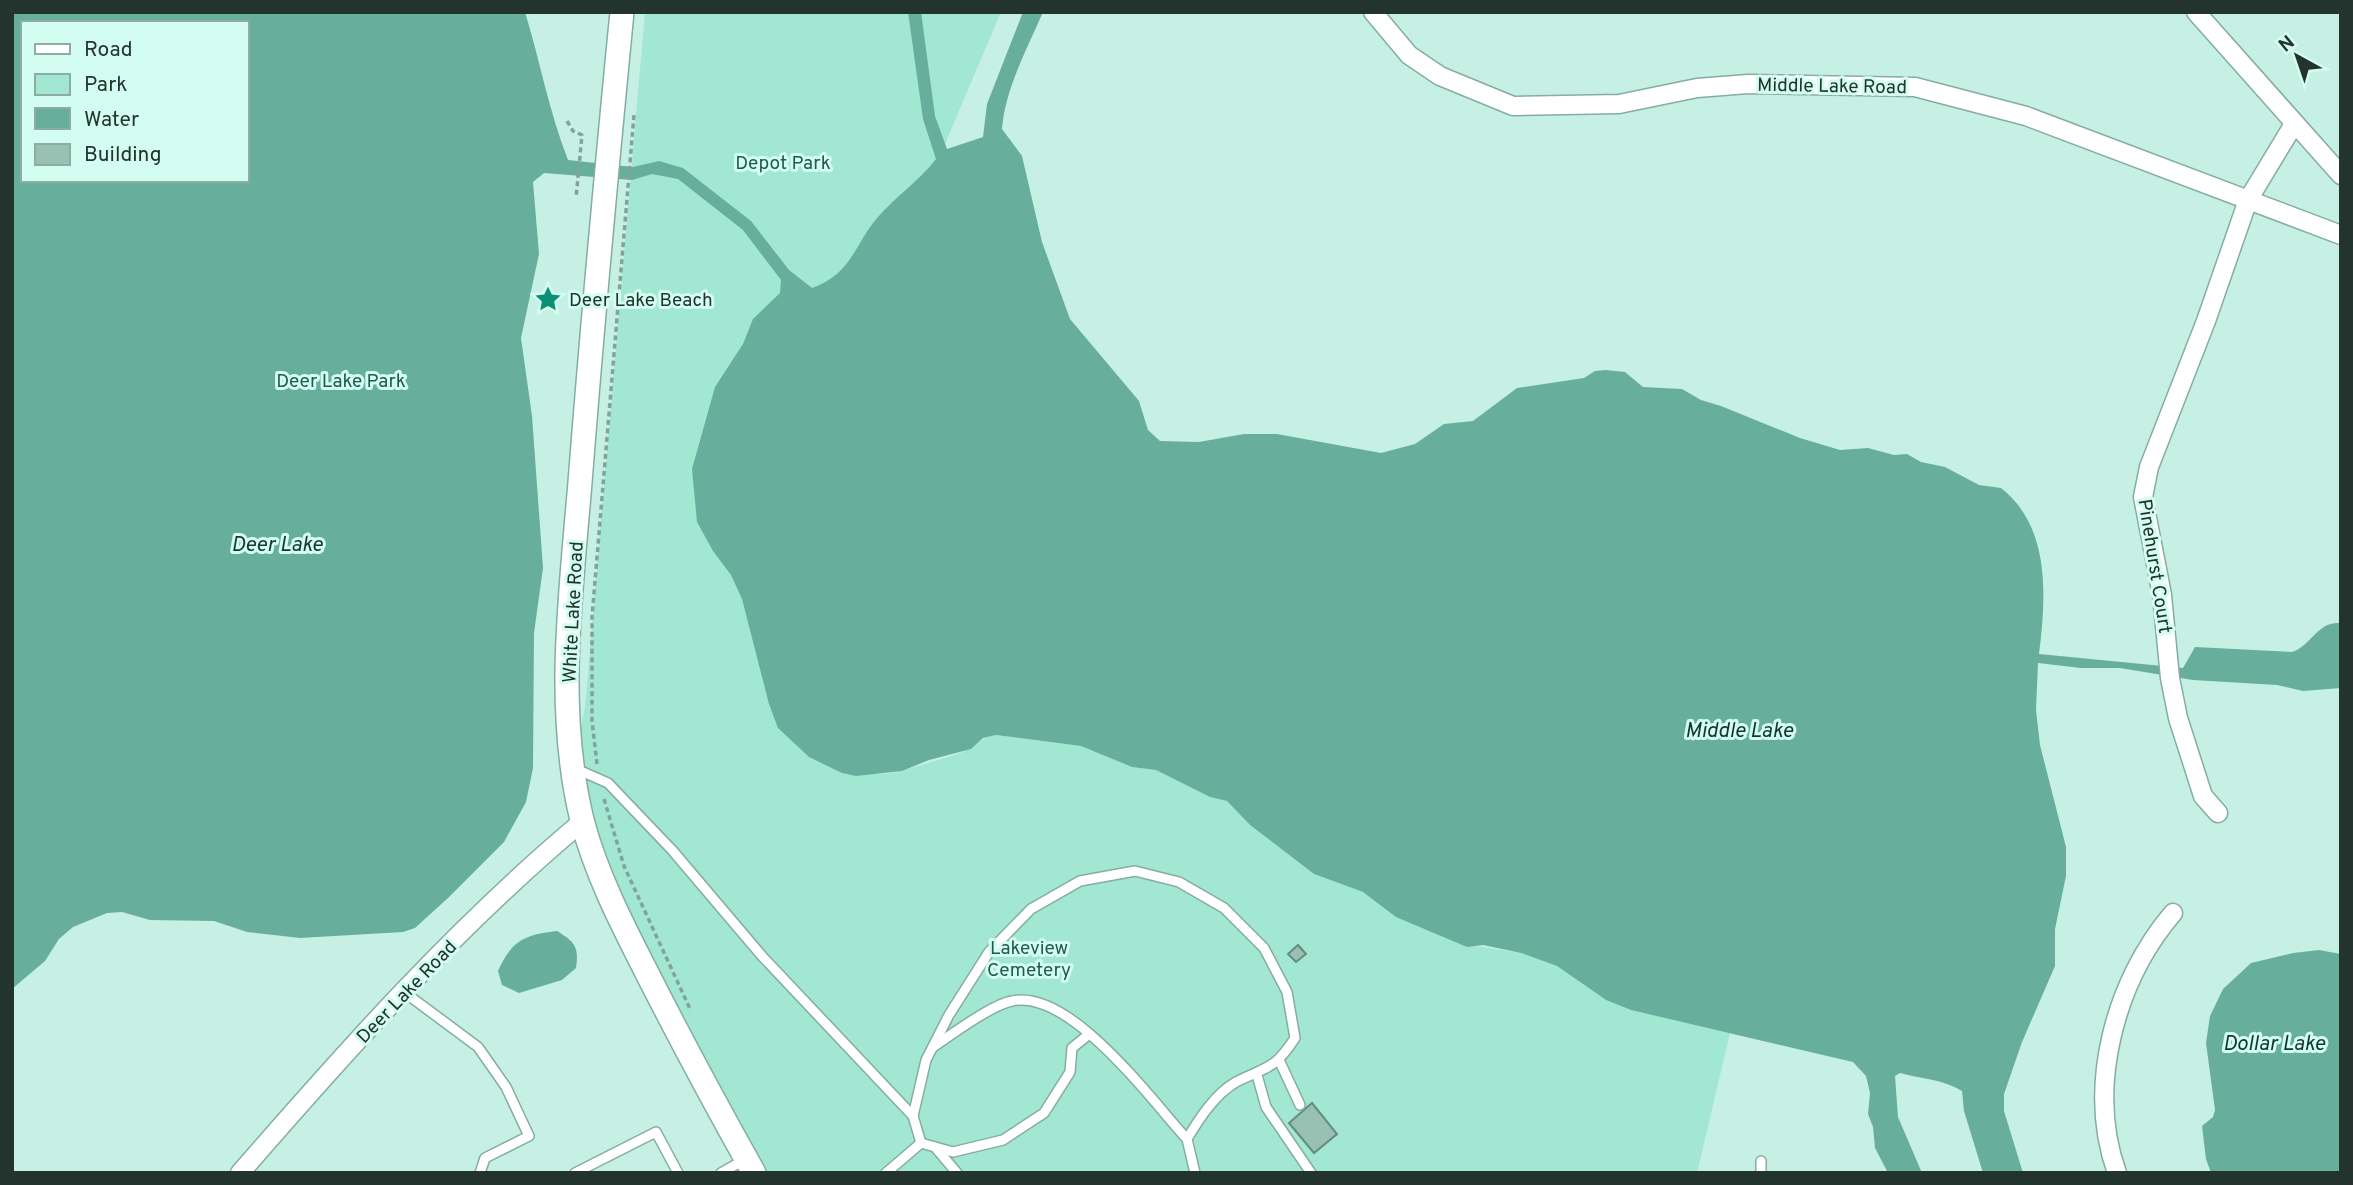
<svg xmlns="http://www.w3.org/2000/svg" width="2353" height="1185" viewBox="0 0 2353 1185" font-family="Overpass,sans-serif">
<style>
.green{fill:#a1e7d2}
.water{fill:#67af9c;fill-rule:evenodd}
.building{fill:#98c1b4;stroke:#648c80;stroke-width:2}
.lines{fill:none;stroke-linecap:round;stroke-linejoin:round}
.service-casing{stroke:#85ada1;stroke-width:12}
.minor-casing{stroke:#85ada1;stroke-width:21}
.tertiary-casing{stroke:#85ada1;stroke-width:26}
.path{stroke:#83a399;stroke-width:3.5;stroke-dasharray:5 3.5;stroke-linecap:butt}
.service{stroke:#fff;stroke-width:9}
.minor{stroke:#fff;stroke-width:18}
.tertiary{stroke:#fff;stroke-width:23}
.labels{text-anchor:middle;stroke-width:6;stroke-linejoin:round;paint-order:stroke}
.street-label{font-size:19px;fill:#23332e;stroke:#d3fdf0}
.park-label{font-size:19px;fill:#215b4d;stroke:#d3fdf0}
.poi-label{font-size:19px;fill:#23332e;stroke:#d3fdf0;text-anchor:start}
.water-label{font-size:21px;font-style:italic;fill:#13362d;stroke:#d3fdf0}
</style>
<rect width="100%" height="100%" fill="#c6f0e3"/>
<!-- green -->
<path class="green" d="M645,12H1001L947,139L769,704C786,715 867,773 879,774C897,775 938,759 958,754C973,749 981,737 996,735L1081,746L1132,767L1156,770L1210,797L1227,801L1250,825L1314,874L1363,892L1457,943L1521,953L1557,966L1606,1000L1631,1010L1730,1033L1697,1173H766L646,950L609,871L586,796L578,741L585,707Z"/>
<!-- water -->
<g class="water">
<path d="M12,12H525C540,61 549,112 568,160L633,167L659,161L683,168L751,221L789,270L812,288C852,274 855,243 878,217C896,196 919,181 936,159L923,119L908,12H921L935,116L947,149L983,137L987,104L1023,12H1043C1027,49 1005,89 1002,129L1022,156L1042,242L1070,319L1139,401L1148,430L1160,441L1199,442L1244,434H1277L1381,453L1415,444L1444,424L1473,421L1517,388L1584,378L1595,371L1606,370L1625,372L1643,387L1682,389L1701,400L1721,406L1800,438L1840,450L1868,448L1894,455L1907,454L1921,462L1945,467L1979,485L2001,488C2051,527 2046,598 2039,654L2183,668L2195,647L2292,652C2312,645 2317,621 2341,623V688L2303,691L2277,685L2193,680L2120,668H2081L2038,663L2036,710L2040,745L2066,847V876L2055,929V966L2022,1042L2004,1094V1111L2023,1173H1983L1964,1111L1962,1091C1942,1079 1922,1079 1900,1073L1895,1076L1898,1117L1922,1173H1888L1875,1148L1873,1127L1868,1114L1870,1093L1866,1076L1853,1062L1631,1010L1606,1000L1557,966L1521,953L1483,945L1467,947L1396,917L1363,892L1314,874L1250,825L1227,801L1210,797L1156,770L1132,767L1081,746L996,735L983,738L971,749L929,760L902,771L856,776L842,773L809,757L778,728L769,704L742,599L731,575L713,551L697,522L692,469L715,387L743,344L753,319L780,293L781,280L743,230L678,179L652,174L632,180L544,173L533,182L539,254L521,338L532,416L543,568L534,633L533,768L526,802L504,842L448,898L415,928L403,932L300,938L247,932L214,921L150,920L122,912L107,913L73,927L59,939L45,961L12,989ZM23,23H247V180H23Z"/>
<path d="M557,931C575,942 579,947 576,968L562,980L519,993L502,985L498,971C512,940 524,935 557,931Z"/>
<path d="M2319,950L2341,954V1173H2211L2206,1159L2202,1126L2213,1117L2215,1110L2206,1043L2210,1016L2223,989L2251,963L2293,953Z"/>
</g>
<!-- building -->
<g class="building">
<path d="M1298,945L1306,954L1296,962L1288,954Z"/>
<path d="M1312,1103L1337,1134L1314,1153L1289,1123Z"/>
</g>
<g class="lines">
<!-- service casing -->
<g class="service-casing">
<g id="service">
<path d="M574,768L608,783L672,850L762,956L913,1116"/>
<path d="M404,992L478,1047L506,1087L529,1136L485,1158L480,1173"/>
<path d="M933,1047C951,1035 991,1005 1012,1001C1070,988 1151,1100 1187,1139"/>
<path d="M1280,1062L1300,1105"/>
<path d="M1257,1075L1266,1107L1311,1173"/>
<path d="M921,1143L913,1116L926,1060L949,1015L989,952L1031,909L1080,881L1135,871L1179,882L1224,908L1264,948L1287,992L1295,1038C1274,1070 1268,1066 1236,1082C1215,1094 1199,1119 1187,1139L1195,1173"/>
<path d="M921,1143L953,1152L1003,1140L1044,1113L1070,1072L1072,1048L1088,1035"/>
<path d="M935,1147L957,1173"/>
<path d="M575,1173L656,1132L678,1173"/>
<path d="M721,1173L744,1160"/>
<path d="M886,1173L921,1143"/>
<path d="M1761,1173V1161"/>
</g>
</g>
<!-- minor casing -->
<g class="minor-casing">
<g id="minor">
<path d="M1373,12L1409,55L1440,76L1513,106L1619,104L1697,88L1748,84L1915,87L2026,116L2341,235"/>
<path d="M2196,12L2341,175"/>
<path d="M2218,813L2203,796L2178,718L2170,678L2162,595L2143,497L2149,467L2206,321L2248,200L2294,124"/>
<path d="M240,1173C347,1050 457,926 583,821"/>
<path d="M2117,1173C2086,1087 2115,981 2173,913"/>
</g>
</g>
<!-- tertiary casing -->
<g class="tertiary-casing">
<path id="tertiary" d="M622,12C607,165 593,317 581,470C572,586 554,705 582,820C596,874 623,926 648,975C682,1042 717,1107 754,1173"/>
</g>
<!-- path -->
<g class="path">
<path d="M567,121L573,131L582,135L576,198"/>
<path d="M597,764L592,721V617L634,115"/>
<path d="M604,799L624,866L691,1011"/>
</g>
<!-- service -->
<use href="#service" class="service"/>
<!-- minor -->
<use href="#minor" class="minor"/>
<!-- tertiary -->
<use href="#tertiary" class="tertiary"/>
</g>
<!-- icons -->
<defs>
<g id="sight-bare" transform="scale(2.1)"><path d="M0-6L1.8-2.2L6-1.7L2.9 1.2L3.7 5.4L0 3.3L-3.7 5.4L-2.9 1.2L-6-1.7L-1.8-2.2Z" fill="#0d8f77" stroke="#d3fdf0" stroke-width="2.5" paint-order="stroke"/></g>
</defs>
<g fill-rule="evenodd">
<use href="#sight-bare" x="548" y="299"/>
</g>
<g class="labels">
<!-- street labels -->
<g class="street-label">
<text transform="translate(1832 85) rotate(1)" y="7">Middle Lake Road</text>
<text transform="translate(2156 566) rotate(81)" y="7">Pinehurst Court</text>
<text transform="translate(572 612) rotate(-87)" y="7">White Lake Road</text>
<text transform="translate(406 991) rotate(-46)" y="7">Deer Lake Road</text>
</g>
<!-- park labels -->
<g class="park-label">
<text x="783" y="169">Depot Park</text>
<text x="341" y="387">Deer Lake Park</text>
<text x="1029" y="954">Lakeview<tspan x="1029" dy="22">Cemetery</tspan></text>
</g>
<!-- poi labels -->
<g class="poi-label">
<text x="569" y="306">Deer Lake Beach</text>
</g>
<!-- water labels -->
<g class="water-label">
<text x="277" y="551">Deer Lake</text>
<text x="1739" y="737">Middle Lake</text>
<text x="2274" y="1050">Dollar Lake</text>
</g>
</g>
<!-- border -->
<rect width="2353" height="1185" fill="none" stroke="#23332e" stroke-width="28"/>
<!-- legend -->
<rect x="21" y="21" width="228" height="161" fill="#d3fdf0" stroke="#8daca2" stroke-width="2"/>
<rect x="35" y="44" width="35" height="10" fill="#ffffff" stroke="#8daca2" stroke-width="2"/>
<text x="84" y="56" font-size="21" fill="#23332e">Road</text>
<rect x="35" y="74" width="35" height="21" fill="#a1e7d2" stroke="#8daca2" stroke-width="2"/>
<text x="84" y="91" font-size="21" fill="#23332e">Park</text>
<rect x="35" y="108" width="35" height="21" fill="#67af9c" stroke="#8daca2" stroke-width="2"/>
<text x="84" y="126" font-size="21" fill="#23332e">Water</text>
<rect x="35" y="144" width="35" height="21" fill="#98c1b4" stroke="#8daca2" stroke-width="2"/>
<text x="84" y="161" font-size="21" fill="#23332e">Building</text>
<!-- north arrow -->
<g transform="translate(2297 56) rotate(320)" stroke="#d3fdf0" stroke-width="5" paint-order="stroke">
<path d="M0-5L12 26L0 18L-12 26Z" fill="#23332e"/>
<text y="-10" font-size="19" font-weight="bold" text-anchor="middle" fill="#23332e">N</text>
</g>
</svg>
